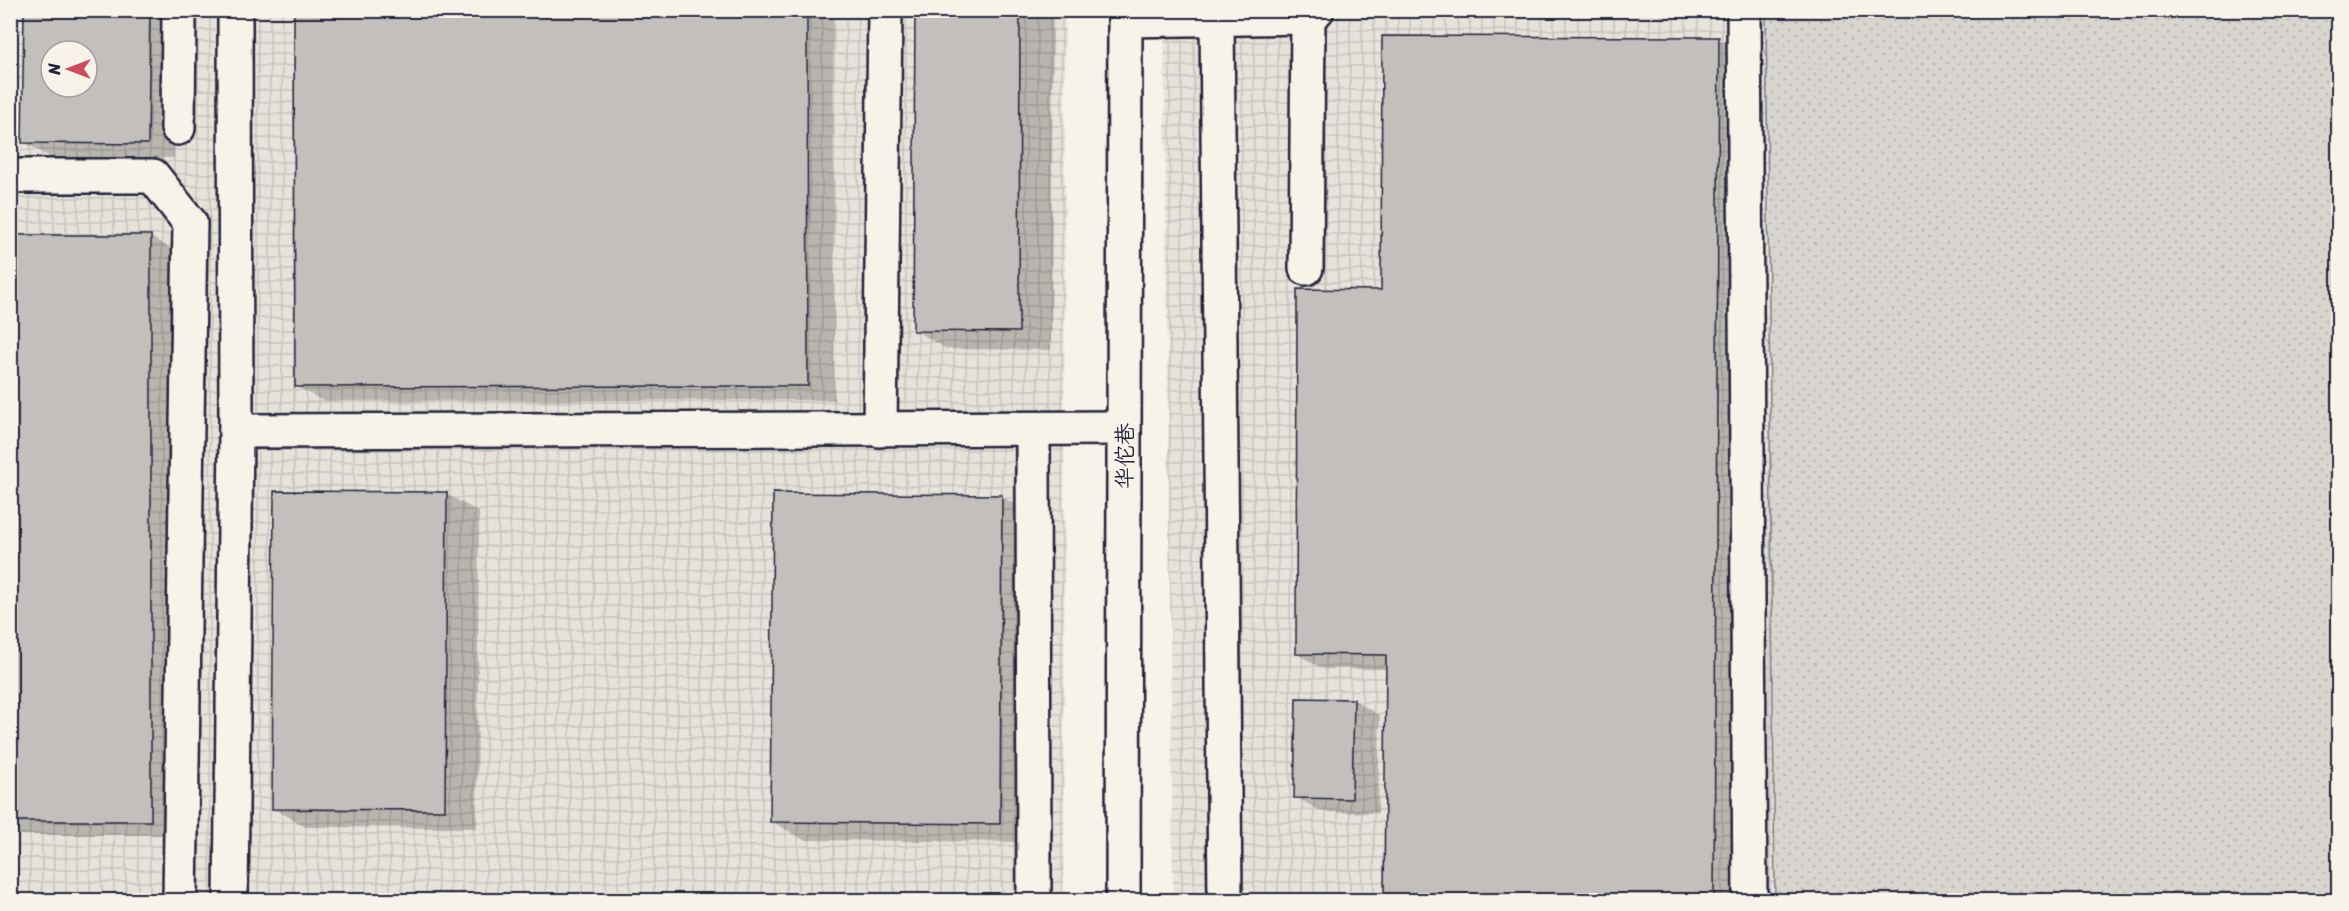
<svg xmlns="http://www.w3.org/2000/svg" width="2349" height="911" viewBox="0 0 2349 911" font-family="Sriracha,'LXGW WenKai TC',sans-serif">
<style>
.industrial{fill:url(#industrial-grid);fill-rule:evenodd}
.grass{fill:url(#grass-dots);stroke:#7d7c85;stroke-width:1.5}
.shadow{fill:#0003;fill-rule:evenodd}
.building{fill:#c2bfbd;stroke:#22223b;stroke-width:1.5;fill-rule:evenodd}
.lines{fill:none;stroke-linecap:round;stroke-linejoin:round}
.minor-casing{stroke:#22223b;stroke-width:38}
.minor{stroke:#f7f3e8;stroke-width:33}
.labels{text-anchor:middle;stroke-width:5;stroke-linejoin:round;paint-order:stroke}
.street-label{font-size:22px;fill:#22223b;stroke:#f7f3e8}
</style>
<defs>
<pattern id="industrial-grid" width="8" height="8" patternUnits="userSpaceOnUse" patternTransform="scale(1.5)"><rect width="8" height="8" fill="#e7e3db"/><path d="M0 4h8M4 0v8" fill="none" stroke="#c6c2bd"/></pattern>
<pattern id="grass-dots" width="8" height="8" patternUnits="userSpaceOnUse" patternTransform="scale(1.5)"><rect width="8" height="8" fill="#d8d5cf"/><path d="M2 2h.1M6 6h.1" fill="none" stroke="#b9b7b3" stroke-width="1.8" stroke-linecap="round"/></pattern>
</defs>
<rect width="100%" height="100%" fill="#f7f3e8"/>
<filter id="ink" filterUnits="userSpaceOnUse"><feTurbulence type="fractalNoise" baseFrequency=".0167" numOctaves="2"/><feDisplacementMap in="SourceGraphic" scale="12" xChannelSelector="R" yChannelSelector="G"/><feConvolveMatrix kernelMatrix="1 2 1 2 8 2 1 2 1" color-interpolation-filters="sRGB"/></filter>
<g filter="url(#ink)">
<!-- industrial -->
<g class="industrial">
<path d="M10,11H1065L1064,900H11ZM51,51H87V87H51Z"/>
<path d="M1164,11H1766L1775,900H1173Z"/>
</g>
<!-- grass -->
<path class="grass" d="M1766,11H2338V894L2172,892L2171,900H1775Z"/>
<!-- shadow -->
<g class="shadow">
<path d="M25,10H176L174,158L50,157L24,142ZM51,51H87V87H51Z"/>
<path d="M295,10H833L834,400L323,401L296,386Z"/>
<path d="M916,10H1053L1051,350L947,349L914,330Z"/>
<path d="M1719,39L1745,54L1740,900H1386L1387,669H1323L1297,654L1382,291Z"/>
<path d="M10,237H151L177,252V835H10Z"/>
<path d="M446,494L479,512L477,828L306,827L273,808Z"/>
<path d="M1001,496L1034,515L1032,842L804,840L771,821Z"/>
<path d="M1354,700L1380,716L1378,813L1322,812L1296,797Z"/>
</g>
<!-- building -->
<g class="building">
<path d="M24,10H150L148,144L22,143ZM51,51H87V87H51Z"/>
<path d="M294,10H807L808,386L295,387Z"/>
<path d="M915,10H1020L1019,332L913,331Z"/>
<path d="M1382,36L1719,37L1714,900H1384L1386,655L1296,654L1297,289L1381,290Z"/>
<rect x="10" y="235" width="141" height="586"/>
<path d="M274,491L447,492L445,810L272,809Z"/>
<path d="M773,493L1002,495L1000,824L770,822Z"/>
<path d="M1296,698L1354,699L1352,799L1294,798Z"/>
</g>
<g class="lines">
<!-- minor casing -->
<g class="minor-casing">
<g id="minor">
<path d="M235,10L236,431L1124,428"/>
<path d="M1744,10L1750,900"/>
<path d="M1217,18L1225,900"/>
<path d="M1125,20L1308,17L1317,10"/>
<path d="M178,128L179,10"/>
<path d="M10,176H153L190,223L180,900"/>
<path d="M1306,268L1308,17"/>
<path d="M1033,429L1034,900"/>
<path d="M880,430L885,10"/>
<path d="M231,900L236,431"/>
<path d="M1123,900L1125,10"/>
</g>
</g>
<!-- minor -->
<use href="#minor" class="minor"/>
</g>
</g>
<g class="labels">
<!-- street labels -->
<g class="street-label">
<text transform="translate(1124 456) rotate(-90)" y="8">华佗巷</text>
</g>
</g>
<!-- margin -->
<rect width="2349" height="911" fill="none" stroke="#f7f3e8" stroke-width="36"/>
<rect x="18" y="18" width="2313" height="875" fill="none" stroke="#22223b" stroke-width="2" filter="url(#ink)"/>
<!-- north arrow -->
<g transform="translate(69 69) rotate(270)"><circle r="28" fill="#f7f3e8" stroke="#a29fa3" stroke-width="1.5"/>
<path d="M0-4.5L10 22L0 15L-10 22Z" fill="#d1495b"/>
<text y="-9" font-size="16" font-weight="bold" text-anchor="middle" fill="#22223b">N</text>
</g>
</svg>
